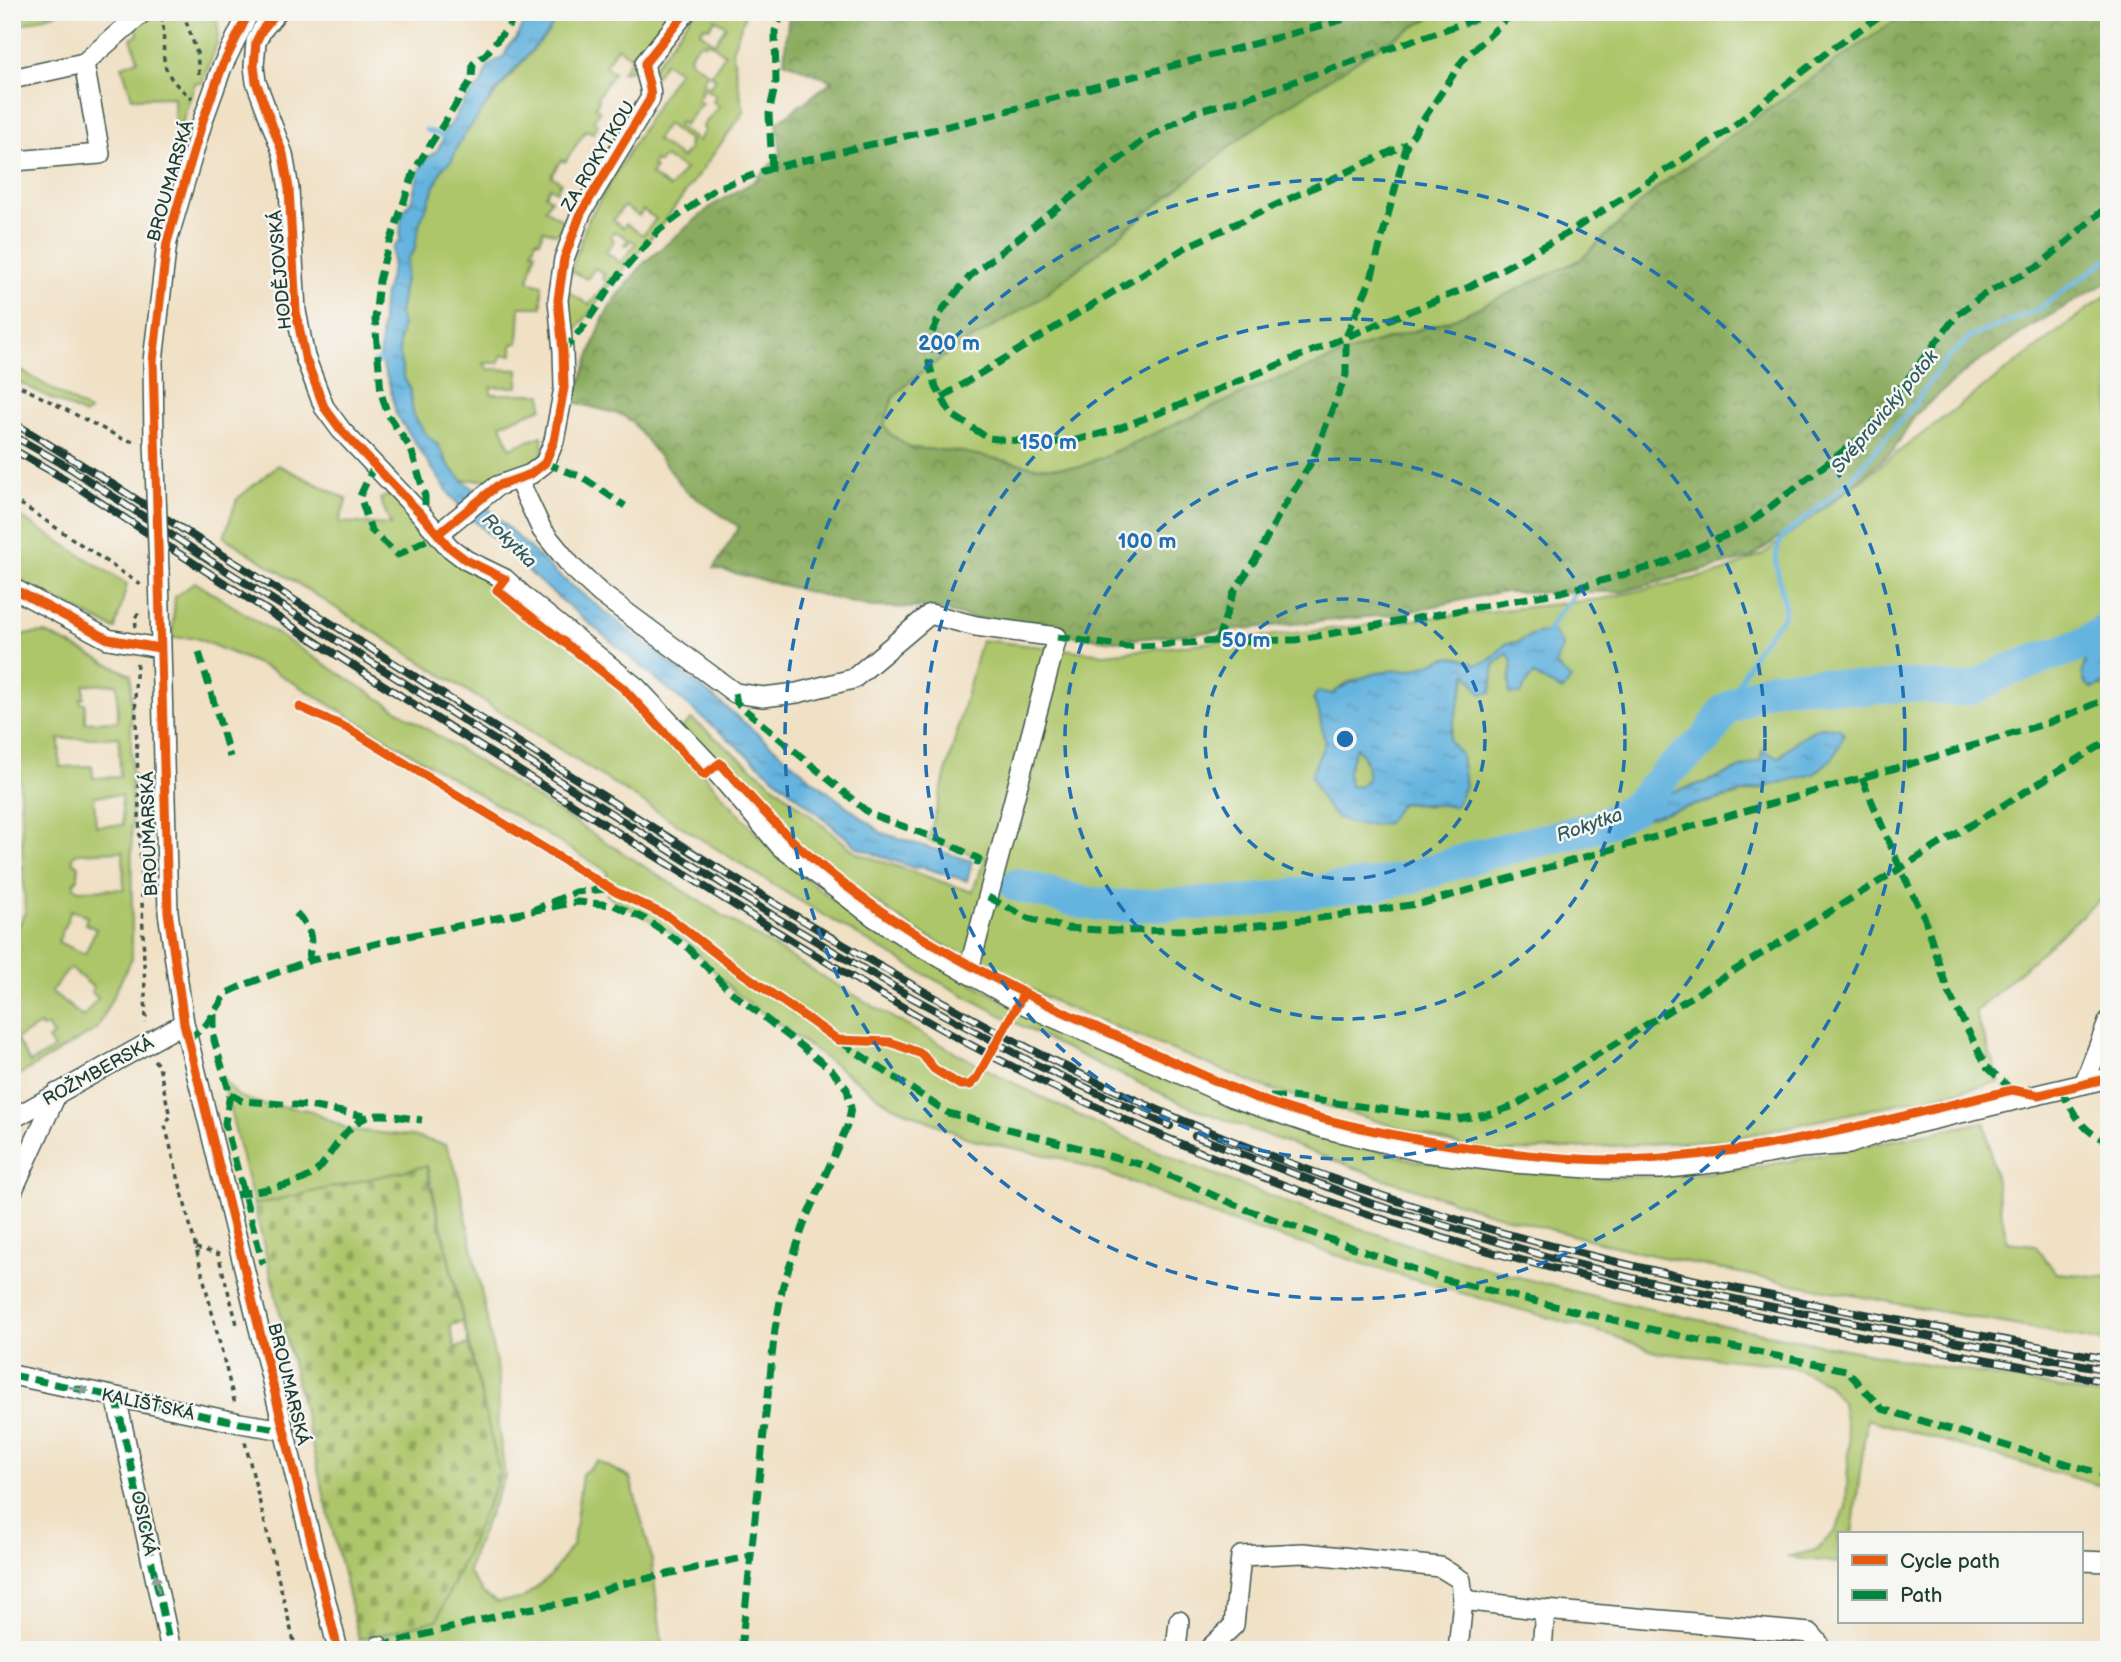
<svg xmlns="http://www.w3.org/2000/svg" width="2121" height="1662" viewBox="0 0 2121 1662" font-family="'Balsamiq Sans',sans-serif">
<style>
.green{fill:#adc66b;stroke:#668250;stroke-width:2;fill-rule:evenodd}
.forest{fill:url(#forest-crowns);stroke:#54744a;stroke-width:2}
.cemetery{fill:url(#cemetery-stones);stroke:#668250;stroke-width:2;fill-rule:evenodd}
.water{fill:url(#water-ripples);stroke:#42788a;stroke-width:2;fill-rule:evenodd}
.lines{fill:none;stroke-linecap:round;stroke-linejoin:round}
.stream{stroke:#65b4df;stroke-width:5}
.river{stroke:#65b4df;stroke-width:33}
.minor-casing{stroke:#3e554a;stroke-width:22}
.path{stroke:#3e554a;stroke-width:3.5;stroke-dasharray:5 5;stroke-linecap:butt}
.minor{stroke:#fff;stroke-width:19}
.rail-casing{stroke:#1f3d34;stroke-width:8}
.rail{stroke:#f6f6f2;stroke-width:5;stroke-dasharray:16;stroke-linecap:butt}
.minor-bridge-casing{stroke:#3e554a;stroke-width:22;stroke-linecap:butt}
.minor-bridge{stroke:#fff;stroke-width:19}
.quiet{stroke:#00873e;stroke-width:7;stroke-dasharray:14 7;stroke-linecap:butt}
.cycleway-casing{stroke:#f6f6f2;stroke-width:13}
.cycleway{stroke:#e8590c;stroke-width:9}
.oneway{fill:#8f9e9a}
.ring{fill:none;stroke:#1f6fb2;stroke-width:3.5;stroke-dasharray:12 9}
.labels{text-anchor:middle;stroke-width:5;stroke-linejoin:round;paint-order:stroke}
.street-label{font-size:18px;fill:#1f3d34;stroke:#f6f6f2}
.water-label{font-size:19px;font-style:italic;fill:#305b5f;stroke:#f6f6f2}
.centre{fill:#1f6fb2;stroke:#f6f6f2;stroke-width:3.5}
.ring-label{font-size:21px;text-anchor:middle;font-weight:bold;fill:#1f6fb2;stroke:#f6f6f2;stroke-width:5;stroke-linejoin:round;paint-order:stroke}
</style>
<defs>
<pattern id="forest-crowns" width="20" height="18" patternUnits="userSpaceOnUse" patternTransform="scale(1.75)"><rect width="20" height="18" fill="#8aab5f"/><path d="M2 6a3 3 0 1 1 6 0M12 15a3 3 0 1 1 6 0" fill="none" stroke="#708c4f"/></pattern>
<pattern id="cemetery-stones" width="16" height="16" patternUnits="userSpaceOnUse" patternTransform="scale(1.75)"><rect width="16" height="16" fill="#adc66b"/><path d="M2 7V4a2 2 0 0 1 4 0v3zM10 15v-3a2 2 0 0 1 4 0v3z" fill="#8ca259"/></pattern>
<pattern id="water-ripples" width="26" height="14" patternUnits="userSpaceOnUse" patternTransform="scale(1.75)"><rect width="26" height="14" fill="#65b4df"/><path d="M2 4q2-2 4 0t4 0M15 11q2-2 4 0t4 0" fill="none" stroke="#5394b6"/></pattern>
</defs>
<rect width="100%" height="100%" fill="#f6f6f2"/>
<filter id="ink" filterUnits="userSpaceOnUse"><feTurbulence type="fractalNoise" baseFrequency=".0143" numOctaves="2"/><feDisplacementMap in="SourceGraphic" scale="14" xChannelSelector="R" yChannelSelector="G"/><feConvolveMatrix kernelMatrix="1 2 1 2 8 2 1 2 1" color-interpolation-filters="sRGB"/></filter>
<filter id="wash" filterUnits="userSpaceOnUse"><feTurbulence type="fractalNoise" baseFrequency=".00686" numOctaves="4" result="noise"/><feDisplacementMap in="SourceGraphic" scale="28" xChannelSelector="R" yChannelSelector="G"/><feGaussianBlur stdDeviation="1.57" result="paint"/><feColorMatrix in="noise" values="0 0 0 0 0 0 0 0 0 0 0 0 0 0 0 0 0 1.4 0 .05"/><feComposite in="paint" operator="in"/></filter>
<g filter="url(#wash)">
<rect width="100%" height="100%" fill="#f0e0c4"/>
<!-- green -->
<g class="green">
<path d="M12,12H60L12,28Z"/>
<path d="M161,12H212C228,31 209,62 202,83H195L175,145L174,97L132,98L122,66L138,60L131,38L138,35L136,23Z"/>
<path d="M567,12H679L632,70L622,72L632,57L617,47L605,66L614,72L597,98L599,101L595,107L600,111L593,121L598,124L593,133L586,130L565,162L561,160L551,176L561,182L556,191L550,187L545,195L551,199L545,209L564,221L557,234L543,230L540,241L536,240L532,251L536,252L528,281L542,285V307H520L518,343L512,344V355H502L498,363H484L488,369L518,370V387H491V394H542V408L501,424L510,448L542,436L543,456L489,480H462L449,466L438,446L425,433L413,414L410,388L404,378L400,358L399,343L402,324L399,315L408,258L414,250L420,222L442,169L452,160L459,143L485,106L550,30L552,23Z"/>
<path d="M694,12H739L745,15L732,51L744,112L661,226L607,288L576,331L570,327L566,290L589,305L607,282L602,278L605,275L595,268L587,279L571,271L588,220L661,98L679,71L665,62L655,77L651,71ZM715,19L726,26L715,43L700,32L704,26L709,28ZM708,41L725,54L711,75L716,79L710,87L702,82L708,73L690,60C690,53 695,46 702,42L705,45ZM701,87L716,95L713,102L719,106L702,127L705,130L698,141L677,126L680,122L684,125L702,103L697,100L702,92L700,90ZM667,124L690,141L688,145L690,147L682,158L656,140ZM664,157L685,169L670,188L651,175L655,168L652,166L655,161L659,163ZM624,206L639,216L643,210L656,219L643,235L626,224L623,228L613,220ZM615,231L628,239L624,245L626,246L631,240L636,243L621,263L606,252L614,241L611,236Z"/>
<path d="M1441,12H1907L1659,186L1580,260L1454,319L1368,345L1260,386L1080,467H1036L962,452L911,448L890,434L884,425L893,397L911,380L949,353L1041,298L1247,133L1384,43Z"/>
<path d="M2109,293V652L2103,646L2105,630L2084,643L2078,653L2083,657L2101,687L2109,681V891L1975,1012L2000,1082L1725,1140L1483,1153L1264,1087L1061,1005L920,933L789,841L681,728L692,719L857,853L972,892L986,858L928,841L981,640L1105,654L1602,599L1723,572L1763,554ZM1553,632L1555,664L1548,682L1534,675L1529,679L1520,694L1509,682L1512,661L1507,653L1494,665L1468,672L1448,740L1461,755L1431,806L1400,803L1311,775L1325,743L1319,712L1314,699L1332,694L1347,683L1380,673L1409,670L1424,666L1476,665L1490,660L1507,643L1518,642L1536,633ZM1797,740L1764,788L1660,814L1606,832L1590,822L1632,801L1644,792L1659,796L1706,782L1762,760L1778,758Z"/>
<path d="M12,365L89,411L85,415L12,379Z"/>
<path d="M278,465L347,499L339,522L391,525L380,499L395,492L443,546L594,663L640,704L777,856L866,925L1016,1007L1346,1142L1421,1162L1602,1178L1685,1175L1764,1166L1985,1122L2007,1242L2035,1245L2056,1273L2109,1277V1343L1793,1284L1638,1252L1560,1232L1487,1212L1379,1177L1188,1106L1050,1041L922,973L788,894L224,537L237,499Z"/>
<path d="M12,512L127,584L115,629L12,577Z"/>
<path d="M195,582C344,676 493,771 642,865C811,972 984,1078 1169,1156C1292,1207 1420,1252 1549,1285C1733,1332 1922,1363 2109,1397V1488L1867,1419L1852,1534H1839V1563L1787,1557L1816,1550L1835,1531L1846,1507L1849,1445L1842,1402L1827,1383L1789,1365L1658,1353L1614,1336L1408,1278L1214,1216L1139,1185L1061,1158L973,1140L889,1104L735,993L687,942L607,895V871L272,670L196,638H172L175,597Z"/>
<path d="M46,633L131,675L132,958L97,1029L12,1079V941L25,912L14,635ZM117,684L118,721L85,722V703H81L80,699L84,698V685ZM119,737L120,777L93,778L92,766L60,767L59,739ZM121,795L123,825L96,826L94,796ZM123,851L124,889L79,890L74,887V882L78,879V865L73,862V856L78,853ZM71,910L87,916L85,924L96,929L85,954L58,942ZM70,968L94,988L91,992L98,998L83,1017L51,991ZM40,1025L42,1028L47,1026L53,1036L48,1039L54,1049L30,1063L16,1039Z"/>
<path d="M1356,747C1365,757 1367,766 1368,779L1359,787L1350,786L1347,772Z"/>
<path d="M222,1078L238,1096L261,1104L308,1110L350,1130L412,1136L446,1145L457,1173L499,1378L498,1424L505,1476L473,1553L468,1572L483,1593L497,1602L522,1599L550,1576L573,1544L582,1474L598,1461L630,1478L651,1555L663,1650H387L385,1633L437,1620L500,1475L427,1166L254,1205Z"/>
</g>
<!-- forest -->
<path class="forest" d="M789,12H1441L1384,43L1247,133L1041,298L949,353L911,380L893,397L884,425L890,434L911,448L962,452L1036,467H1080L1260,386L1368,345L1454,319L1580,260L1659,186L1907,12H2109V281L2032,326L1968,369L1915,415L1893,451L1844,492L1750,558L1621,592H1499L1398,614L1115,641L1012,628L933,608L872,607L853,603L714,568L739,527L686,491L632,422L622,415L573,402L603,319L614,300L644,263L713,205L753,182L781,154L777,123L832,81L784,61Z"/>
<!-- cemetery -->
<path class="cemetery" d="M426,1166L500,1475L437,1620L359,1640L254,1205ZM463,1322L469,1344L455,1348L450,1325Z"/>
<!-- water -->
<g class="water">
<path d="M535,12H567L553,23L550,30L500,86L459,143L452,160L442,169L420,222L414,251L408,258L399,315L402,324L399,343L400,358L404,378L410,388L413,414L425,433L438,445L449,466L462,480L474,489L494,515L557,574L722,704L815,782L882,833L972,861L967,881L922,867L914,868L859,848L541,583L468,515L450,495L396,414L389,383L380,359L383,301L392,268L393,248L400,239L401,217L412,199L419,170L427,158L437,151L442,142L445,129L450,126L463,103L481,84L488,66L504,56L510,44L516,39L523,24Z"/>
<path d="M2105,629L2103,646L2109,652V681L2093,689L2084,682L2082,671L2085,663L2083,657L2068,649L2084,643Z"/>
<path d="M1553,632L1563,645L1555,664L1571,679L1562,691L1534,675L1529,679L1520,694H1509L1512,661L1507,653L1494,665L1491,693L1481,694L1467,673L1449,740L1461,755L1465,786L1456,806L1401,803L1387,823C1343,830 1326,818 1311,775L1325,743L1319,712L1313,699L1318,691L1332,694C1349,682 1367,674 1388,671C1395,670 1402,671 1409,670C1437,665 1449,647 1476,665L1490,660L1507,643L1518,642L1536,633ZM1356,747C1366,756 1367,766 1368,779L1359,787L1350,786L1348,771Z"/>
<path d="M1819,727L1838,728L1844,734L1834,757L1814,774L1660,814L1605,832L1589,822L1632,801L1644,792L1659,796L1706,782L1761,760L1762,750L1779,758L1797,740Z"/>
</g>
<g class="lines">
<!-- stream -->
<g class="stream">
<path d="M426,130L450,138"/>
<path d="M374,362L388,359"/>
<path d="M1548,632L1557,615L1579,589"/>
<path d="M1724,711L1758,647L1784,616L1785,606L1776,564L1777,551L1782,537L1826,502L1854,476L1916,402L1943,363L1970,337L2037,310L2109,258"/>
</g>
<!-- river -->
<path class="river" d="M1016,885L1085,903L1117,906L1245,902L1331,889L1374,885L1412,877L1480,855L1588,829L1611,821L1634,808L1670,770L1708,737L1724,711L1756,693L1774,687L1814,684L1864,689L1911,685L1958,690L1974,688L2006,671L2084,644L2109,628"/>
</g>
</g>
<g filter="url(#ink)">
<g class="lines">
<!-- minor casing -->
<g class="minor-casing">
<g id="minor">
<path d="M277,12L262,30L256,42L254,66L256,82L283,154L289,189L296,311L305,357L324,407L341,430L420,513L449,547L466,560L505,579L529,601L637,688L713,768L781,847L874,917L915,943L1019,1002L1232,1097L1323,1128L1423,1152L1513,1163L1604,1169H1660L1721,1162L1801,1148L1849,1144L1884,1131L2109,1078"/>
<path d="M12,79L84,63L143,12"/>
<path d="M12,146L15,161L100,154L84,63"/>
<path d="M154,441L153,361L167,242L203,120L222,67L249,12"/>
<path d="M518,479L542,530L572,567L600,593L735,693L763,697L797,693L853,679L930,614L976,626L1057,637L968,973"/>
<path d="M439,533L497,486L531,474L545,463L554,441L564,388L563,351L558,300L564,259L581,213L650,99C653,87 644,76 645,63L686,12"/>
<path d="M159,571L168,912L184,1023L338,1650"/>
<path d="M12,588L108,639L159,648"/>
<path d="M2084,1084L2109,1020"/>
<path d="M12,1119L184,1023"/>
<path d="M12,1192L57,1093"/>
<path d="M12,1375L240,1423L284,1430"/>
<path d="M116,1397L171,1650"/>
<path d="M2081,1561L2109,1562"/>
<path d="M1463,1600L1545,1610L1810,1633L1818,1642L1817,1650"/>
<path d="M379,1646L380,1650"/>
<path d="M1176,1650L1179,1621"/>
<path d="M1208,1650L1234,1625L1241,1556L1303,1553L1440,1567L1461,1580L1463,1600L1458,1650"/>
<path d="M1542,1650L1545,1610"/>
</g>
</g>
<!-- path -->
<g class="path">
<path d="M183,12L197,53L199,74"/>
<path d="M162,16C168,57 152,68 192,98"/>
<path d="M12,382L123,439L136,442"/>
<path d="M12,498L141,585"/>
<path d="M136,627L135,618L141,609"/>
<path d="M137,663L135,689L146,1023"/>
<path d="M154,1060L159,1066L170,1117L165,1125L235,1404"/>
<path d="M196,1248L218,1254L237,1324"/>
<path d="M245,1442L296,1650"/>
</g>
<!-- minor -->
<use href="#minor" class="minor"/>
<!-- rail casing -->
<g class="rail-casing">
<g id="rail">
<path d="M12,422C86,466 157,513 229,559C374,650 518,742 663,834C831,939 1001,1044 1184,1121C1303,1171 1434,1216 1560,1248C1740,1294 1925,1325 2109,1359"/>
<path d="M12,435L70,468L211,561L772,915L911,997L1039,1066L1170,1126"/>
<path d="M12,449L65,479C249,600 434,718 620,834C714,892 806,951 901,1006C1015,1073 1137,1128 1260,1176C1535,1282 1821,1329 2109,1382"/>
<path d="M1195,1136L1370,1203L1552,1258L1632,1278L1787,1310L2109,1370"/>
</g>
</g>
<!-- rail -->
<use href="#rail" class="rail"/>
<!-- minor-bridge casing -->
<g class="minor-bridge-casing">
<path id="minor-bridge" d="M154,441L159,571"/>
</g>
<!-- minor-bridge -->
<use href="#minor-bridge" class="minor-bridge"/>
<!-- quiet -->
<g class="quiet">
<path d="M1496,12L1246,98L1194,112L1144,140L970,276L943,309L930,337L929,363L936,387L951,414L988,438L1042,443L1072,441L1111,431L1175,407L1469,287L1568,233L1727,131L1831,49L1886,12"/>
<path d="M772,168L769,114L776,82L775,31L783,12"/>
<path d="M563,351L584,326L616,279L658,231L715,189L772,168L973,120L1371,12"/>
<path d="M942,397L1188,246L1407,144"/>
<path d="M545,463L582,477L625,506"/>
<path d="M375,464L360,496L371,530L398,555L439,533"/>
<path d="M425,505V496L411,449L388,415L381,393L375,319L379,281L386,254L415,169L472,79L473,64L486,54L520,12"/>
<path d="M1057,637L1127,647L1217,641L1295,640L1561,592L1662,564L1744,527L1864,435L1957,315L1983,295L2040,265L2109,205"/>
<path d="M1217,641L1234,592L1255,560L1280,513L1312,461L1346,375V337L1371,279L1407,144L1463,60L1514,12"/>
<path d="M199,652L230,757"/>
<path d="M735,693L737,703L870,814L943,841L979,859L975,872"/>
<path d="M1862,778L1900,868L1925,919L1948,992L1987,1067L2012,1090"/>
<path d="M988,897L1028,918L1066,928L1120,931L1223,929L1320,918L1424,903L1931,758L2051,722L2109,698"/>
<path d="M531,911L577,902L613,905L645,919L687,947L730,991L832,1070L847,1089L851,1108L848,1124L807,1216L783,1285L775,1329L741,1650"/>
<path d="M296,913C313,931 313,938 308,961"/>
<path d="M214,1014V1040L230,1094L225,1123L263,1264"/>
<path d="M188,1040L206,1025L227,993L244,985L308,961L398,938L531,911L575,892L607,889"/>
<path d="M841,1042L948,1113L1147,1166L1245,1209L1442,1279L1688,1338L1846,1370L1882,1409L2109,1476"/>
<path d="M2060,1089C2073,1110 2083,1136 2109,1140"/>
<path d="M230,1094L242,1101L309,1106L364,1116"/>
<path d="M1270,1097H1291L1457,1119L1487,1115L1514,1106L2109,740"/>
<path d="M236,1195C256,1190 299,1186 314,1173C322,1167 328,1156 334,1148C365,1105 375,1114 422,1120"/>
<path d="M12,1375L240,1423L284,1430"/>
<path d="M116,1397L171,1650"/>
<path d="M379,1646L521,1610L577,1601L617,1585L751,1556"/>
</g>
<!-- cycleway casing -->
<g class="cycleway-casing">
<g id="cycleway">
<path d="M249,12L222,67L203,120L167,242L153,361L168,912L184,1023L338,1650"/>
<path d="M277,12L262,30L256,42L254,66L256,82L283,154L289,189L296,311L305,357L324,407L341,430L420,513L449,547L466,560L505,579L497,590L623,688L704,775L720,763C749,796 779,830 813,859C898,933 1003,985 1105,1031C1155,1053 1204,1077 1254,1097C1312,1119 1372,1131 1432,1142C1493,1152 1554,1160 1616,1160C1750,1158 1882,1121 2012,1090L2039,1095L2109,1078"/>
<path d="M439,533L497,486L531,474L545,463L554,441L564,388L563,351L558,300L564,259L581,213L650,99C653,87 644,76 645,63L686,12"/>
<path d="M12,588L108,639L159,648"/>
<path d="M300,707L349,729L616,892L669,917L728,963L838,1040L890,1042L922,1054L934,1069L960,1085H970L977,1078L1024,993"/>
</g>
</g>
<!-- cycleway -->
<use href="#cycleway" class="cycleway"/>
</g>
<!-- one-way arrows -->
<defs><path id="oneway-solid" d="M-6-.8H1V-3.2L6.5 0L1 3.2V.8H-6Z" transform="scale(1.75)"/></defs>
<g class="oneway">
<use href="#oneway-solid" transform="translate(79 1389) rotate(12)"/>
<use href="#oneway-solid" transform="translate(157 1583) rotate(-102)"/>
</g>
</g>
<!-- distance rings -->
<g class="ring">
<circle cx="1345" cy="739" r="140"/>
<circle cx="1345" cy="739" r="280"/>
<circle cx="1345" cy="739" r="420"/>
<circle cx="1345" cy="739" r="560"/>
</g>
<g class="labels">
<!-- street labels -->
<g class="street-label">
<text transform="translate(598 156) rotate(-59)" y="6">ZA ROKYTKOU</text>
<text transform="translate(170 181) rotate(-74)" y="6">BROUMARSKÁ</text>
<text transform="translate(280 270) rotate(-95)" y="6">HODĚJOVSKÁ</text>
<text transform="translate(149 834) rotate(-92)" y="6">BROUMARSKÁ</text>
<text transform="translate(98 1071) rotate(-29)" y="6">ROŽMBERSKÁ</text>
<text transform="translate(289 1384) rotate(76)" y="6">BROUMARSKÁ</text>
<text transform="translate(148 1404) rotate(12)" y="6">KALIŠŤSKÁ</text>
<text transform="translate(144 1523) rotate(78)" y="6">OSICKÁ</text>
</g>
<!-- water labels -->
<g class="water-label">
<text transform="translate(1884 411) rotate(-50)" y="7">Svépravický potok</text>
<text transform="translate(510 540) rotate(45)" y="7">Rokytka</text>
<text transform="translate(1589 824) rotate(-19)" y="7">Rokytka</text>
</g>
</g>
<circle cx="1345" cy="739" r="10" class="centre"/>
<g class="ring-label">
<text x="949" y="350">200 m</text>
<text x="1048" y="449">150 m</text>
<text x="1147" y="548">100 m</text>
<text x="1246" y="647">50 m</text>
</g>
<!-- margin -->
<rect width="2121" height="1662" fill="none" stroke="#f6f6f2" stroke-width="42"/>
<!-- legend -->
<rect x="1838" y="1532" width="245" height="91" fill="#f6f6f2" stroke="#a0aca6" stroke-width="2"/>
<rect x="1852" y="1555" width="35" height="10" fill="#e8590c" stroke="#a0aca6" stroke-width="2"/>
<text x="1900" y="1568" font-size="21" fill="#1f3d34">Cycle path</text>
<rect x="1852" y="1590" width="35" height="10" fill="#00873e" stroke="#a0aca6" stroke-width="2"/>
<text x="1900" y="1602" font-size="21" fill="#1f3d34">Path</text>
</svg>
